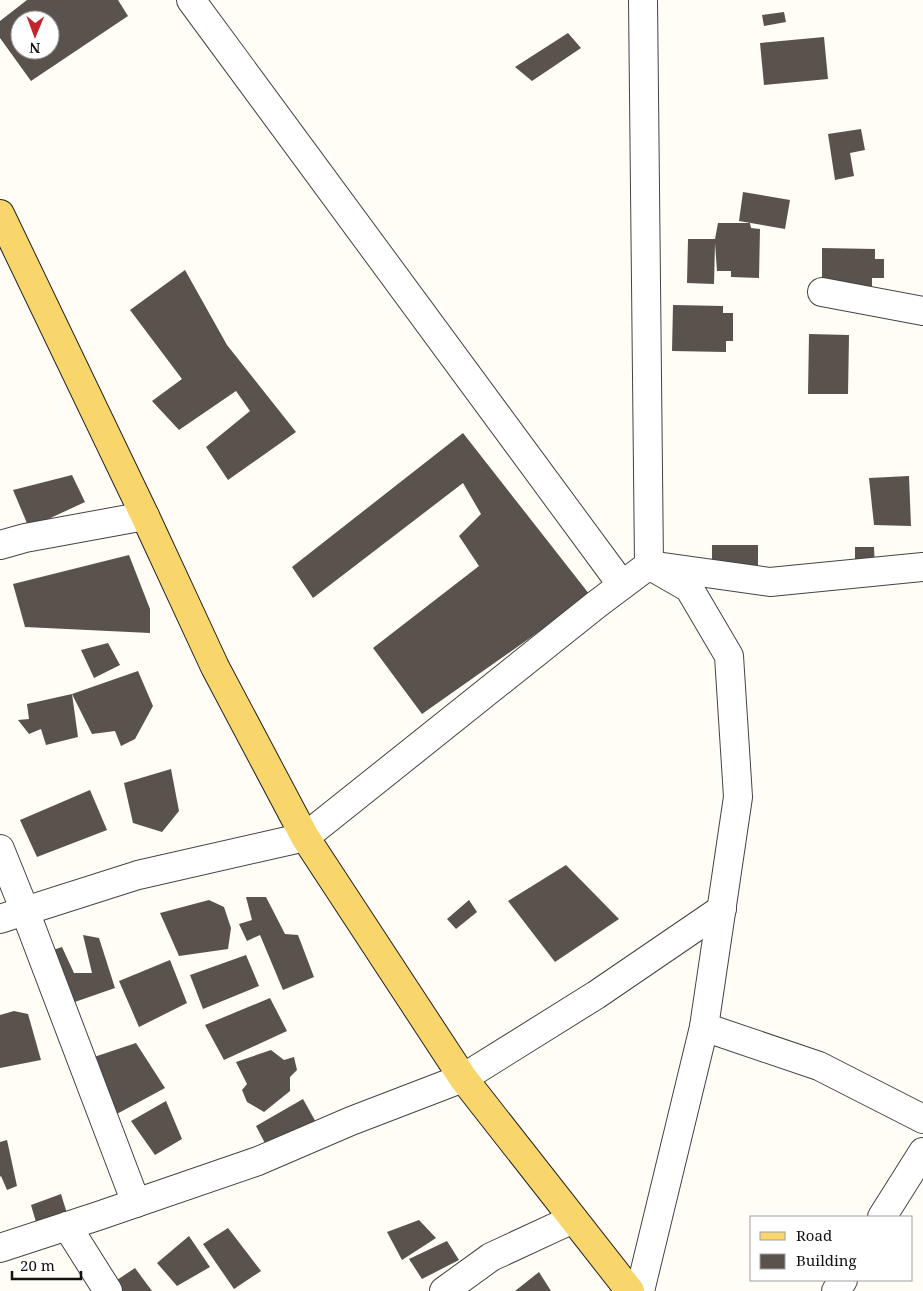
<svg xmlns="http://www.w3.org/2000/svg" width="923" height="1291" viewBox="0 0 923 1291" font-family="'Noto Serif',serif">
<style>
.building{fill:#5a524d;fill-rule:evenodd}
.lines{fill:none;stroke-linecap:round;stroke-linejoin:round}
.minor-casing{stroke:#444;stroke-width:30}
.major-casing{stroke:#222;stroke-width:30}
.minor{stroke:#fff;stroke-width:28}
.major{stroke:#f9d66b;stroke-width:28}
</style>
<rect width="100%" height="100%" fill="#fffdf5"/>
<!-- building -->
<g class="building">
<path d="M27,0H118L128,16L31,81L0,38V21ZM20,20H50V50H20Z"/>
<path d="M784,12L786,22L764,26L762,15Z"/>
<path d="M568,33L581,48L532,81L515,67Z"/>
<path d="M824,37L828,79L764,85L760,43Z"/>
<path d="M861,129L865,150L850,153L854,176L835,180L828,134Z"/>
<path d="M743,192L790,200L785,229L739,221Z"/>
<path d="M718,223H750L751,228L760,229L759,278L731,277V271H717L715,243L714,284L687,283L688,239H715Z"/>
<path d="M822,248L875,249V259H884V278H872V286H846L822,292Z"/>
<path d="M185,270L227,345L296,432L228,480L206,447L250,411L236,391L179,430L152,401L182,379L130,310Z"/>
<path d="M673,305L723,306V313H733V341H726V352L672,351Z"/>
<path d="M809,334L849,335L848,394H808Z"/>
<path d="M463,433L597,604L544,628L422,714L373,648L479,566L459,536L481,514L463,483L313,598L292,567Z"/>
<path d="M72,475L85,502L29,528L13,490Z"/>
<path d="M909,476L911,526L874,525L869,478Z"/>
<rect x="712" y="545" width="46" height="21"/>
<path d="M855,547H874L875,570H855Z"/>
<path d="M129,555L150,609V633L25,627L13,584Z"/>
<path d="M108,643L120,665L94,678L81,650Z"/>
<path d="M138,671L153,706L135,739L121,746L115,731L92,734L72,694Z"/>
<path d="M72,694L78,737L46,745L41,729L29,734L18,720L29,719L27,704Z"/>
<path d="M171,769L179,811L162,832L133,823L124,783Z"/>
<path d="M90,790L107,830L37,857L20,820Z"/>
<path d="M566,865L619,919L555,962L508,901Z"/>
<path d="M246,897H266L285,934L298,935L314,977L283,990L260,935L247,941L239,924L252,920Z"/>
<path d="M209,900L224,907L231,928L228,949L179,956L160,913Z"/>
<path d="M469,900L477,912L456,929L447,919Z"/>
<path d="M83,935L99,938L115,988L69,1004L50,951L62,947L74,973H92Z"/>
<path d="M246,955L259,986L203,1009L190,975Z"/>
<path d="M170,960L187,1003L139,1027L119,981Z"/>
<path d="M270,998L287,1031L224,1060L205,1025Z"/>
<path d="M14,1011L28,1014L41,1060L0,1068V1015Z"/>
<path d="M136,1043L165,1088L113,1116L88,1059Z"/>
<path d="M271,1050L284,1060L294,1057L297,1070L290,1077V1091L264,1112L247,1102L242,1090L247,1084L236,1062Z"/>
<path d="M303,1099L317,1124L268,1149L256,1126Z"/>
<path d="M166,1101L182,1139L155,1155L131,1121Z"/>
<path d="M7,1140L17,1186L7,1190L1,1176L0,1177V1142Z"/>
<path d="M61,1194L69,1220L38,1229L31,1205Z"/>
<path d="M419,1220L436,1238L402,1260L387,1232Z"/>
<path d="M228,1228L261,1271L234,1289L203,1244Z"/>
<path d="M189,1236L210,1267L177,1286L157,1263Z"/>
<path d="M447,1241L459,1260L422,1279L409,1259Z"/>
<path d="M135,1268L152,1291H116L111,1284Z"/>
<path d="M539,1272L551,1291H515Z"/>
</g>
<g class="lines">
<!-- minor casing -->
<g class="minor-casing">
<g id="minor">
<path d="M191,0L622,585"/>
<path d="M822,292L923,311"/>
<path d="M0,545L25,538L145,516"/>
<path d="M0,849L25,911L136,1203"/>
<path d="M0,919L138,875L305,837L597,604L649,565L643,0"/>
<path d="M704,1027L819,1066L923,1119"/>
<path d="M882,1217L923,1152"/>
<path d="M67,1226L108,1291"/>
<path d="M0,1248L98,1216L258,1161L351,1121L463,1078L596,995L722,909"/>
<path d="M444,1291L491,1257L573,1219"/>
<path d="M640,1291L704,1027L738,797L729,656L689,588L649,565L770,582L923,567"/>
<path d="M836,1291L843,1280"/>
</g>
</g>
<!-- major casing -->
<g class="major-casing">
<path id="major" d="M0,214L145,516L215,667L305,837L463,1078L630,1291"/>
</g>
<!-- minor -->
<use href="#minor" class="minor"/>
<!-- major -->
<use href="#major" class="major"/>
</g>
<!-- legend -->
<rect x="750" y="1216" width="162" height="65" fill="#ffffff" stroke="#a0a0a0"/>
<rect x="760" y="1232" width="25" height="8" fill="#f9d66b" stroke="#a0a0a0"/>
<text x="796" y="1241" font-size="15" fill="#111111">Road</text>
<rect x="760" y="1254" width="25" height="15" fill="#5a524d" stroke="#a0a0a0"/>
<text x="796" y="1266" font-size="15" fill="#111111">Building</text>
<!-- north arrow -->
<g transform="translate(35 35) rotate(181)"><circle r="24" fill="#ffffff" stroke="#a0a0a0"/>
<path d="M0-4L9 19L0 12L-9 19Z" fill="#c4262e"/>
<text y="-8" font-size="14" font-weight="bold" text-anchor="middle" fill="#111111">N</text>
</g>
<!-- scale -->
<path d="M12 1271v8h69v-8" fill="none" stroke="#111111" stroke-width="2.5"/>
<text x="20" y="1271" font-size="15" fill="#111111" stroke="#ffffff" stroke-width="4" paint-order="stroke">20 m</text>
</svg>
